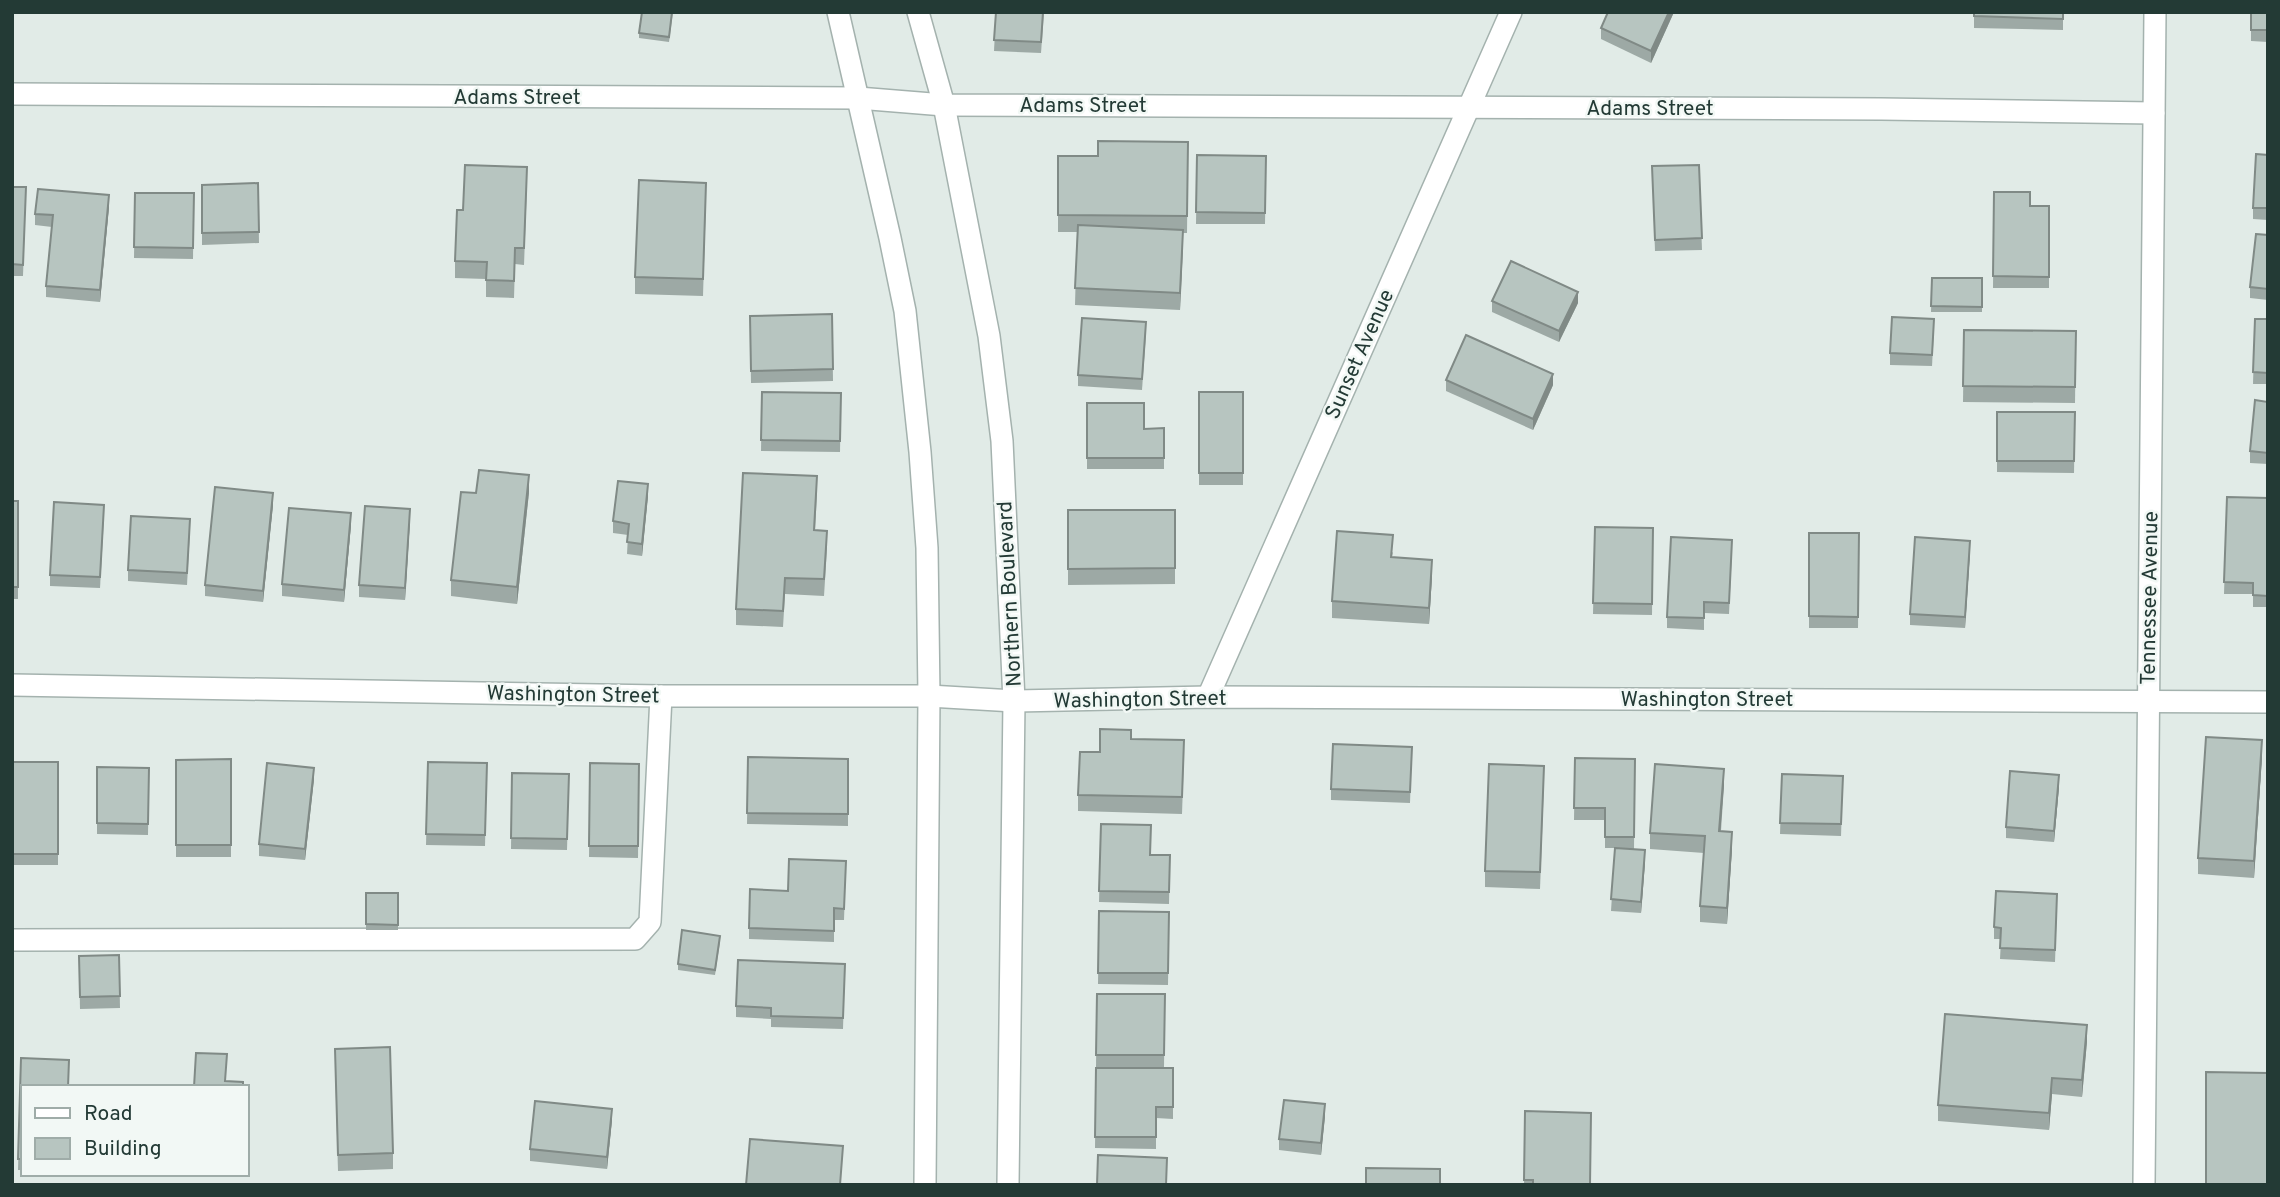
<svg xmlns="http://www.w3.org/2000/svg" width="2280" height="1197" viewBox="0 0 2280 1197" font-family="Overpass,sans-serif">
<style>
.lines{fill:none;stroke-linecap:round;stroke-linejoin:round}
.minor-casing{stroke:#a4b2ae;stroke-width:24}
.minor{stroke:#fff;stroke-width:21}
.wall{fill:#9da9a5}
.shaded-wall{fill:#808a86}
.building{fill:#b7c5c0;stroke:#808a86;stroke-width:2}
.labels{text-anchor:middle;stroke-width:5;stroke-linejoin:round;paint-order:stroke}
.street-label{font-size:21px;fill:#233a35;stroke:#f2f8f5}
</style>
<rect width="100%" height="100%" fill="#e1ebe7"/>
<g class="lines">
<!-- minor casing -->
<g class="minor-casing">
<g id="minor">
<path d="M838,12L890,238L905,311L920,452L927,548L929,696L925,1185"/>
<path d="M918,12L944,105L989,336L1002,441L1014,701L1008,1185"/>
<path d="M12,94L858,98L944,105L1881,109L2154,113"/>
<path d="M12,685L661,696H929L1014,701L1208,697L2268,702"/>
<path d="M1208,697L1511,12"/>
<path d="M12,940L635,939L650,922L661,696"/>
<path d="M2144,1185L2155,12"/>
</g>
</g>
<!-- minor -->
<use href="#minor" class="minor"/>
</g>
<!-- wall -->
<g class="wall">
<path d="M673,12L669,42L639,38V33Z"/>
<path d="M996,12H1044L1041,53L994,51Z"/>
<path d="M1608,12H1674L1651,63L1601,39V28Z"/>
<path d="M1974,12H2063V30L1974,28Z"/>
<path d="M2251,12H2268V42L2251,41Z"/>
<path d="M1188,142L1187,233H1183L1180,310L1075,305L1077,232H1058V156H1098Z"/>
<path d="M1197,155L1266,156L1265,224H1196Z"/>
<path d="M2268,155V220L2253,219V208Z"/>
<path d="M1699,165L1702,250L1655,251L1652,166Z"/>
<path d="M258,183L259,243L202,245V185Z"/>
<path d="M527,184L524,265L515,264L514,298L486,297V279L455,278V261L463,210Z"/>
<path d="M12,187H26L23,276H12Z"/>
<path d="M1994,192L2030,206H2049V288H1993Z"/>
<path d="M135,193H194L193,259L134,258Z"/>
<path d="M706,199L703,296L635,294V277Z"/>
<path d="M109,207L100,302L46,297V286L52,227L35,225V214Z"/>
<path d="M2268,235V300L2250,298V287Z"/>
<path d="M1932,278H1982V312H1931Z"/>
<path d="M1492,301L1578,303L1559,342L1492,312Z"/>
<path d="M832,314L833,381L751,383L750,316Z"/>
<path d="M2255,319H2268V384H2253Z"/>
<path d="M1934,330L1932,366L1890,365V353Z"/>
<path d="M1964,330L2076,331L2075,403L1963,402Z"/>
<path d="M1146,334L1142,390L1078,386V375Z"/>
<path d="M1446,380L1553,385L1533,430L1446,391Z"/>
<path d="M762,392L841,393L840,452L761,451Z"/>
<rect x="1199" y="392" width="44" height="93"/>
<path d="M2268,402V464L2250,463V451Z"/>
<path d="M1087,403L1144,429L1164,428V469H1087Z"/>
<path d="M1997,412H2075L2074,473L1997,472Z"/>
<path d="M529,492L517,604L451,596V580Z"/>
<path d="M817,493L815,531L827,548L824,596L785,594L783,627L736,625V609Z"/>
<path d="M648,496L642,556L627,554L628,535L613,533V521Z"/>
<path d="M2227,497L2268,498V607H2253V594H2224Z"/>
<rect x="12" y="501" width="6" height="98"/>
<path d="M273,505L263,602L205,596V585Z"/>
<path d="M1068,510H1175V584L1068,585Z"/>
<path d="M104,517L100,588L50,586V575Z"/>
<path d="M410,520L405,600L359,597V585Z"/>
<path d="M351,525L344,602L282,596V584Z"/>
<path d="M1595,527L1653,528L1652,615L1593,614Z"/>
<path d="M190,530L187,585L128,581V570Z"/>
<path d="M1809,533H1859L1858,628H1809Z"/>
<path d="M1732,551L1729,614L1704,613V630L1667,628V617Z"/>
<path d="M1393,552L1392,557L1432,576L1429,624L1332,618V601Z"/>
<path d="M1970,552L1965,628L1910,625V614Z"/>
<path d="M1131,739L1184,756L1182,814L1078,811V795L1100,752Z"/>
<path d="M1412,747L1410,803L1331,800V789Z"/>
<path d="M748,757L848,759V826L747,824Z"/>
<path d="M2262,757L2254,878L2198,874V858Z"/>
<path d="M1575,758L1635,759L1634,849H1625L1645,862L1641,913L1611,911L1615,848H1605V820H1574Z"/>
<path d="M231,759V857H176V760Z"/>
<rect x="12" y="762" width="46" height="103"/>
<path d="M428,762L487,763L485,846L426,845Z"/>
<path d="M590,763L639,764L638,858L589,857Z"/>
<path d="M97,767L149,768L148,835L97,834Z"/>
<path d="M512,773L569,774L567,850L511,849Z"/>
<path d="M1782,774L1843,776L1841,836L1780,834Z"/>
<path d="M314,779L305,860L259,856V844Z"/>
<path d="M1544,782L1540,889L1485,887V871Z"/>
<path d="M1724,785L1721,831L1732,849L1727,924L1700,922V906L1704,853L1650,849V833Z"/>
<path d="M2059,787L2054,842L2006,838V827Z"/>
<path d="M1101,824L1150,855H1170L1169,904L1099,902Z"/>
<path d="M846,861L844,920H834V942L749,939V928L788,891Z"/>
<rect x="366" y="893" width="32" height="37"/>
<path d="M2057,906L2055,962L2000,959L2001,939H1994V927Z"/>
<path d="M1099,911L1169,912L1168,985L1098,984Z"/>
<path d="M720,942L715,975L678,970V964Z"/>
<path d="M119,955L120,1008L80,1009L79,956Z"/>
<path d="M845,964L843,1029L771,1027V1019L736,1017V1006Z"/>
<path d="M1097,994H1165L1164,1067H1096Z"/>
<path d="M2087,1041L2082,1097L2052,1094L2049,1130L1938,1121V1105Z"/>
<path d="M21,1058L23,1087V1170H18Z"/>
<path d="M335,1065L393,1153V1169L338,1171Z"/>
<path d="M1096,1068H1173V1119L1156,1118V1149L1095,1148Z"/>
<path d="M2206,1072L2267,1185H2206Z"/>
<path d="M1525,1111L1590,1185H1524Z"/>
<path d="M1325,1116L1321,1155L1279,1150V1139Z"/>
<path d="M612,1120L607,1169L530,1161V1149Z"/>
</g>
<!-- shaded-wall -->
<g class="shaded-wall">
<path d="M1669,12H1674L1651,63V51Z"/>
<path d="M109,195V207L100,302V290Z"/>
<path d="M1183,230V247L1180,310V293Z"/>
<path d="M1578,292V303L1559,342V331Z"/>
<path d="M1553,374V385L1533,430V419Z"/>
<path d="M529,475V492L517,604V587Z"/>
<path d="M648,484V496L642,556V544Z"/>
<path d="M273,493V505L263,602V591Z"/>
<path d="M410,509V520L405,600V588Z"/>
<path d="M351,513V525L344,602V590Z"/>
<path d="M1970,541V552L1965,628V617Z"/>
<path d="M1432,560V576L1429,624V608Z"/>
<path d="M2262,740V757L2254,878V861Z"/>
<path d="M314,768V779L305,860V849Z"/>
<path d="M1724,769V785L1719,848V831Z"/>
<path d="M2059,775V787L2054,842V831Z"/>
<path d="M1732,832V849L1727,924V908Z"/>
<path d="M1645,850V862L1641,913V902Z"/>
<path d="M2087,1025V1041L2082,1097V1080Z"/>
<path d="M2052,1078V1094L2049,1130V1113Z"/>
<path d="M1325,1104V1116L1321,1155V1143Z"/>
<path d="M612,1109V1120L607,1169V1157Z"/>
</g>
<!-- building -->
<g class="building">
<path d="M642,12H672L669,37L639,33Z"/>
<path d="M996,12H1043L1041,42L994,40Z"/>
<path d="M1608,12H1669L1651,51L1601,28Z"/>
<path d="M1974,12H2063V19L1974,16Z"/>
<rect x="2251" y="12" width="17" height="18"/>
<path d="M1098,141L1188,142L1187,216L1058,215V156H1098Z"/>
<path d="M2256,154L2268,155V208H2253Z"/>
<path d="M1197,155L1266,156L1265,213L1196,212Z"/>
<path d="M465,165L527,167L524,248H515L514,281L486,280L487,262L455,261L457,210H463Z"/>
<path d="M1699,165L1702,238L1655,240L1652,166Z"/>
<path d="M639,180L706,183L703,279L635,277Z"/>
<path d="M258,183L259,232L202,233V185Z"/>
<path d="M12,187H26L23,265L12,264Z"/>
<path d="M38,189L109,195L100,290L46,286L53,215L35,214Z"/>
<path d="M1994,192H2030V206H2049V277L1993,276Z"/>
<path d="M135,193H194L193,248L134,247Z"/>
<path d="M1078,225L1183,230L1180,293L1075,288Z"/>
<path d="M2256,234L2268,235V289L2250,287Z"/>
<path d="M1511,261L1578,292L1559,331L1492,301Z"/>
<path d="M1932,278H1982V307L1931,306Z"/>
<path d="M832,314L833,369L751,371L750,316Z"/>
<path d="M1892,317L1934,319L1932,355L1890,353Z"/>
<path d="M1082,318L1146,322L1142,379L1078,375Z"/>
<path d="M2255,319H2268V373L2253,372Z"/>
<path d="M1964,330L2076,331L2075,387L1963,386Z"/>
<path d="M1466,335L1553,374L1533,419L1446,380Z"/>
<path d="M762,392L841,393L840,441L761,440Z"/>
<rect x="1199" y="392" width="44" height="81"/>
<path d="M2255,400L2268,402V453L2250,451Z"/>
<path d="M1087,403H1144V429L1164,428V458H1087Z"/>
<path d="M1997,412H2075L2074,461H1997Z"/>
<path d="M479,470L529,475L517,587L451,580L461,492L476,493Z"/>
<path d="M743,473L817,476L814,530L827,531L824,579L785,578L783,611L736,609Z"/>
<path d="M618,481L648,484L642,544L627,542L629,524L613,521Z"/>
<path d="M215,487L273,493L263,591L205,585Z"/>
<path d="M2227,497L2268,498V596L2253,595V583L2224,582Z"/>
<rect x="12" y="501" width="6" height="86"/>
<path d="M54,502L104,505L100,577L50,575Z"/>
<path d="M365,506L410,509L405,588L359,585Z"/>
<path d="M289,508L351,513L344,590L282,584Z"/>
<path d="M1068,510H1175V568L1068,569Z"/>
<path d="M131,516L190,519L187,573L128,570Z"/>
<path d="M1595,527L1653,528L1652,604L1593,603Z"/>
<path d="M1337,531L1393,535L1391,557L1432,560L1429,608L1332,601Z"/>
<path d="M1809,533H1859L1858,617L1809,616Z"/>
<path d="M1671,537L1732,540L1729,603L1704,602V618L1667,617Z"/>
<path d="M1915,537L1970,541L1965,617L1910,614Z"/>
<path d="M1100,729L1131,730V739L1184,740L1182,797L1078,795L1080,752H1100Z"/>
<path d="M2206,737L2262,740L2254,861L2198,858Z"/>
<path d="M1333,744L1412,747L1410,792L1331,789Z"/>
<path d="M748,757L848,759V814L747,813Z"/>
<path d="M1575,758L1635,759L1634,837H1605V808H1574Z"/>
<path d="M231,759V845H176V760Z"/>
<rect x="12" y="762" width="46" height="92"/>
<path d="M428,762L487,763L485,835L426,834Z"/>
<path d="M267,763L314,768L305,849L259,844Z"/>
<path d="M590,763L639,764L638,846H589Z"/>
<path d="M1489,764L1544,766L1540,872L1485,871Z"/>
<path d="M1655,764L1724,769L1719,831L1732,832L1727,908L1700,906L1705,836L1650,833Z"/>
<path d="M97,767L149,768L148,824L97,823Z"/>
<path d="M2010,771L2059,775L2054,831L2006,827Z"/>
<path d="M512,773L569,774L567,839L511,838Z"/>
<path d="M1782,774L1843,776L1841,824L1780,823Z"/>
<path d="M1101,824L1151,825L1150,855H1170L1169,892L1099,891Z"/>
<path d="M1615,848L1645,850L1641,902L1611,899Z"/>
<path d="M789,859L846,861L844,909L834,908V931L749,928L750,889L788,891Z"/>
<path d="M1996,891L2057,894L2055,950L2000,948L2001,928L1994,927Z"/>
<path d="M366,893H398V925L366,924Z"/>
<path d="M1099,911L1169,912L1168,973H1098Z"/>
<path d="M682,930L720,936L715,970L678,964Z"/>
<path d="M119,955L120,996L80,997L79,956Z"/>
<path d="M738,960L845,964L843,1018L771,1016V1008L736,1006Z"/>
<path d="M1097,994H1165L1164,1055H1096Z"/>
<path d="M1945,1014L2087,1025L2082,1080L2052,1078L2049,1113L1938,1105Z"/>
<path d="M390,1047L393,1153L338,1155L335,1049Z"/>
<path d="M196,1053L227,1054L225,1081L243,1082V1087H194Z"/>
<path d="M21,1058L69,1060L68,1087H23V1159H18Z"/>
<path d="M1096,1068H1173V1107H1156V1137H1095Z"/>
<path d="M2206,1072L2268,1073L2267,1184H2206Z"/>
<path d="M1284,1100L1325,1104L1321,1143L1279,1139Z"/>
<path d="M535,1101L612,1109L607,1157L530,1149Z"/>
<path d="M1525,1111L1591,1113L1590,1185H1533V1180H1524Z"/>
<path d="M750,1139L843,1146L840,1185H746Z"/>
<path d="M1098,1155L1167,1158L1166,1185H1097Z"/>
<path d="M1366,1168L1440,1169V1185H1366Z"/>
</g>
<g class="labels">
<!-- street labels -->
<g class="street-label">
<text x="517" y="104">Adams Street</text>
<text x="1083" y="112">Adams Street</text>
<text x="1650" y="115">Adams Street</text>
<text transform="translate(1359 354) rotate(-66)" y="7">Sunset Avenue</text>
<text transform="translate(1009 594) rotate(-93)" y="7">Northern Boulevard</text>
<text transform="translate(2149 598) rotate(-89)" y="7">Tennessee Avenue</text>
<text transform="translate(573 694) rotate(1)" y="7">Washington Street</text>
<text transform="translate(1140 699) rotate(-1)" y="7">Washington Street</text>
<text x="1707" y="706">Washington Street</text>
</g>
</g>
<!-- border -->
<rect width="2280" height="1197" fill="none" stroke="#233a35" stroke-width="28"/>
<!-- legend -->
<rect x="21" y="1085" width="228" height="91" fill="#f2f8f5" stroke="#9faca8" stroke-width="2"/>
<rect x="35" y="1108" width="35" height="10" fill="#ffffff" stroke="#9faca8" stroke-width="2"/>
<text x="84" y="1120" font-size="21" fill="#233a35">Road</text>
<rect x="35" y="1138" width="35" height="21" fill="#b7c5c0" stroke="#9faca8" stroke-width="2"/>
<text x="84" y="1155" font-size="21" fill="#233a35">Building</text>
</svg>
